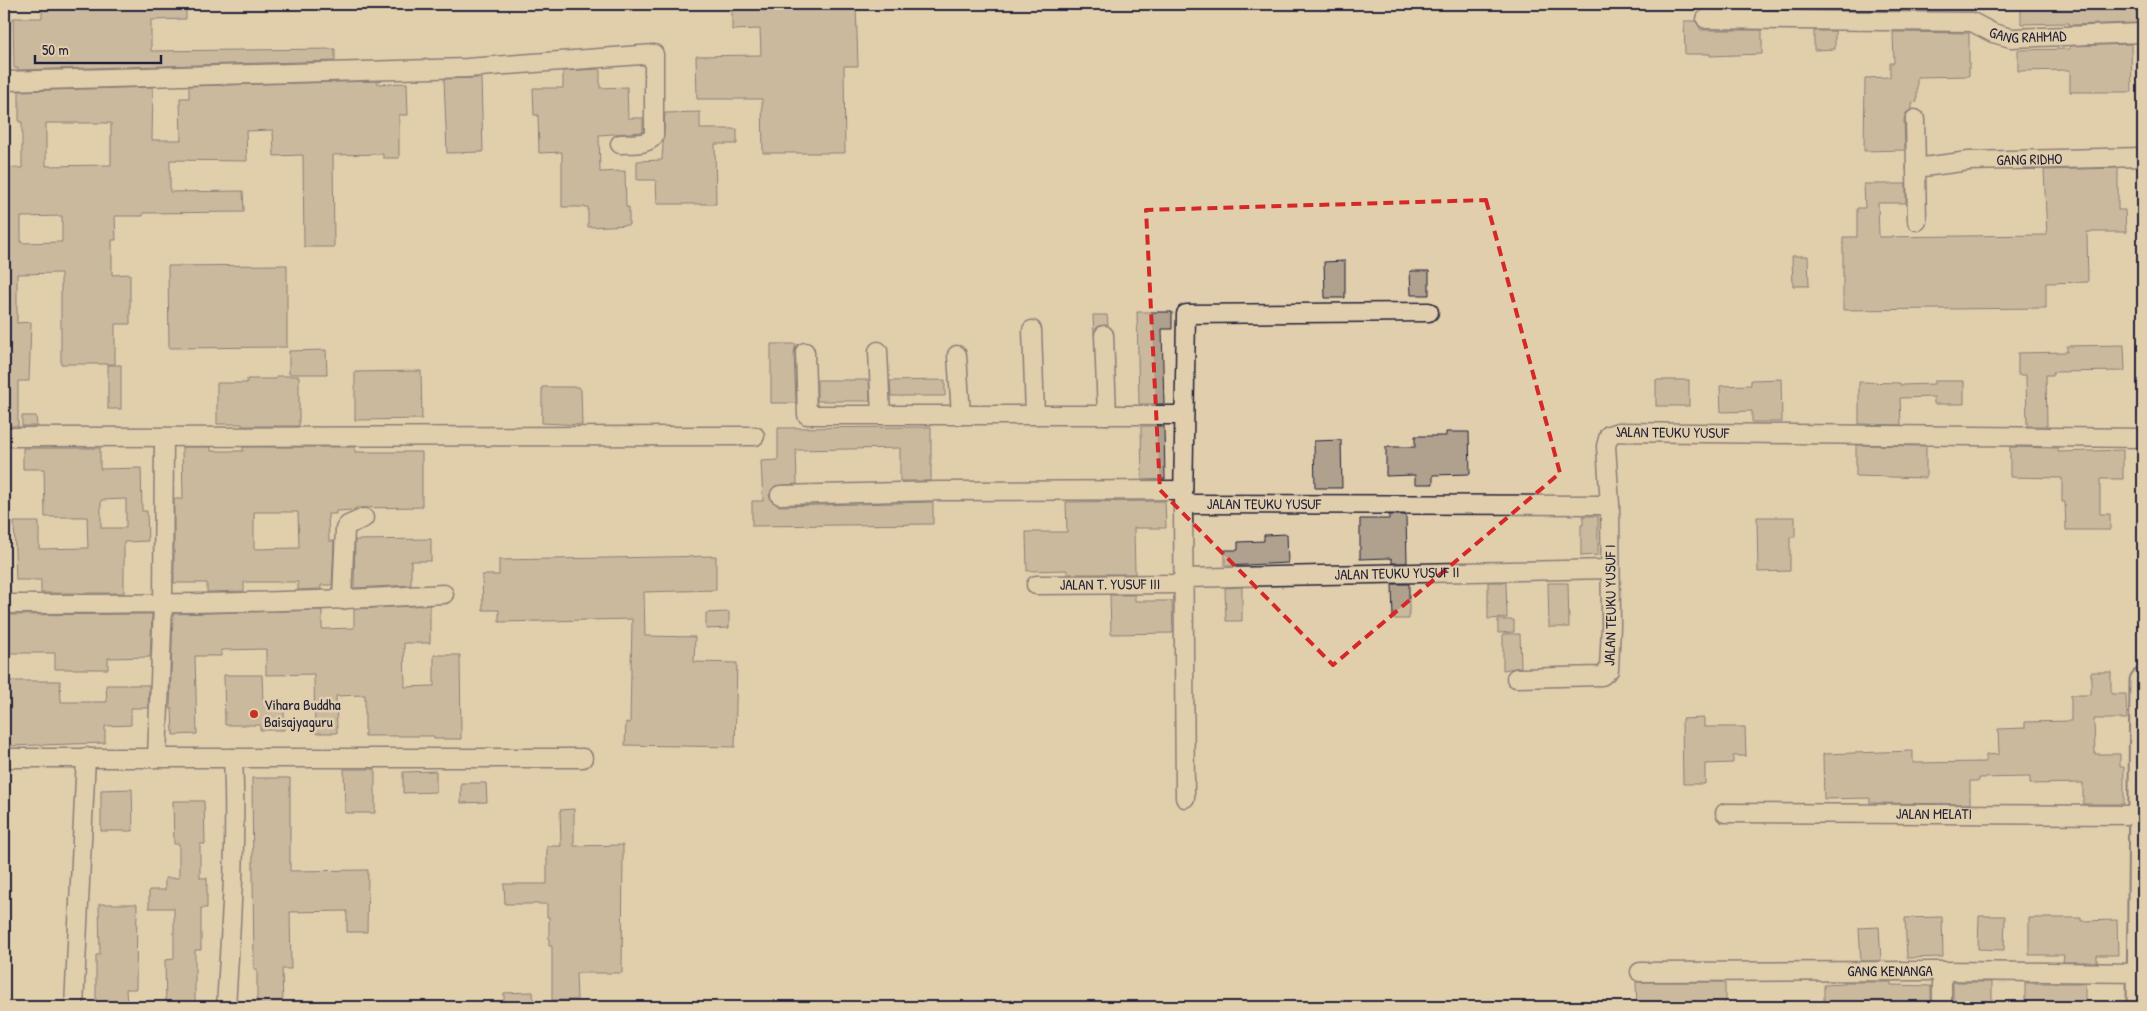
<svg xmlns="http://www.w3.org/2000/svg" width="2147" height="1011" viewBox="0 0 2147 1011" font-family="'Patrick Hand',sans-serif">
<style>
.building{fill:#afa18e;stroke:#22223b;fill-rule:evenodd}
.lines{fill:none;stroke-linecap:round;stroke-linejoin:round}
.street-casing{stroke:#22223b;stroke-width:21}
.secondary-casing{stroke:#22223b;stroke-width:29}
.street{stroke:#e1ceac;stroke-width:18}
.secondary{stroke:#e1ceac;stroke-width:25}
.marked{fill:none;stroke:#d62828;stroke-width:4;stroke-dasharray:10 6;stroke-linejoin:round}
.poi-dot{fill:#c8321e;stroke:#e1ceac;stroke-width:2}
.labels{text-anchor:middle;stroke-width:5;stroke-linejoin:round;paint-order:stroke}
.street-label{font-size:15px;fill:#22223b;stroke:#e1ceac}
.poi-label{font-size:15px;fill:#22223b;stroke:#e1ceac;text-anchor:start}
</style>
<rect width="100%" height="100%" fill="#e1ceac"/>
<filter id="ink" filterUnits="userSpaceOnUse"><feTurbulence type="fractalNoise" baseFrequency=".02" numOctaves="2"/><feDisplacementMap in="SourceGraphic" scale="10" xChannelSelector="R" yChannelSelector="G"/><feConvolveMatrix kernelMatrix="1 2 1 2 8 2 1 2 1" color-interpolation-filters="sRGB"/></filter>
<g filter="url(#ink)">
<!-- building -->
<g class="building">
<path d="M42,4H186V19L151,20V51L335,49V61L18,70V68H14L13,18H42Z"/>
<path d="M732,4H856L858,66H844L845,153H763L762,99H697L696,56L761,55L760,29L732,30Z"/>
<path d="M2021,4H2136L2137,23L2069,25V23L2021,24Z"/>
<path d="M1684,21H1696L1701,30H1762V54L1710,56V54H1685Z"/>
<path d="M1814,31H1835V49L1814,50Z"/>
<path d="M1893,32L1969,33V76L1917,77V102L1912,103V109L1906,113L1904,119L1905,150L1864,151L1865,78L1890,77V63H1894Z"/>
<path d="M2131,44L2132,92H2070V70L2018,71V50L2070,49V46Z"/>
<path d="M600,69V88L627,87L628,118H643V132L599,135L600,172L625,171L626,207H629V225L588,227V207H562V152L539,153L538,115H534L533,88H563V71Z"/>
<path d="M481,78L483,152L447,153L444,79Z"/>
<path d="M378,81V84L407,83L408,115H399V158H383V154L333,155L334,247H304L303,155L274,156L273,130L246,131L247,161L170,160V192L243,191L244,212L143,213V216H115L116,240H112V275L130,274V324H115V364H61V273L17,274V323L31,322L29,381H18V426H4V168H22V122H19V91L153,87L152,140H181L180,98H189V86ZM46,123H111V165L46,166ZM62,216V242L21,243V217Z"/>
<path d="M700,112V129H737V144H715L716,204H657L656,180H637V161L662,160L665,113Z"/>
<path d="M2118,168V210H2125L2126,232H2087L2088,282L2046,283V308L1843,310V237H1857V208H1865L1864,184H1906V203H1878L1879,237L2047,235L2044,170Z"/>
<path d="M1792,256H1808L1809,286H1793Z"/>
<path d="M1345,261V298H1325L1324,262Z"/>
<path d="M287,265V347L169,348L168,266Z"/>
<path d="M1410,271H1429V295H1411Z"/>
<path d="M1137,312H1172V329H1162L1164,404H1139Z"/>
<path d="M1093,315H1107L1108,325L1098,326L1094,335Z"/>
<path d="M771,344H796L794,352L796,403H771Z"/>
<path d="M2124,345L2125,371L2053,372V375H2046L2047,426H2027L2026,375H2018V353L2067,352V346Z"/>
<path d="M326,350L327,374H289V351Z"/>
<rect x="108" y="365" width="13" height="44"/>
<path d="M421,371L422,419L355,420V372Z"/>
<path d="M276,376H299V426H242V424H217V383H247V379H276Z"/>
<path d="M1781,379L1782,422H1752V411L1721,412L1720,386L1751,385V380Z"/>
<path d="M817,380H869L870,401H817Z"/>
<path d="M945,380V396H891L890,381Z"/>
<rect x="1656" y="380" width="33" height="26"/>
<path d="M1934,381H1964V404H1934V397L1900,398L1901,425L1859,424V382L1900,383V385L1934,384Z"/>
<path d="M542,387H579L581,390L582,425L542,423Z"/>
<path d="M22,416H36L37,426H22Z"/>
<path d="M1141,426H1164L1165,479L1142,480Z"/>
<path d="M931,427V481H900V448L796,450L797,484L775,486L769,495L771,501L780,506L933,502V524L752,526V501H763L761,461L778,460V428Z"/>
<path d="M1446,432H1469L1470,474L1433,475V484H1415V475L1386,476V447H1415V436H1446Z"/>
<path d="M1341,440L1342,488H1315L1314,441Z"/>
<path d="M1856,445L1926,446V478L1856,476Z"/>
<path d="M182,447H211V451H243V447H355V452H422V507L355,508V510L336,511V514H328L329,541H334L332,585H321V589L298,590V582H244V591L207,592V583H174V499H183ZM254,512H298L299,548L254,549Z"/>
<path d="M2010,447L2058,448V452L2123,450V479H2100V514H2110V530H2066L2065,502H2062V478L2010,477Z"/>
<path d="M23,448H100V469L141,468L142,511H147L148,541L124,542V593H41V580H16L14,522H39V549L88,548L87,517H45L44,469H23ZM126,499V528H101V500Z"/>
<path d="M1165,501L1166,528H1134L1135,574H1067V570L1027,571L1026,532H1067L1066,502Z"/>
<path d="M1389,515H1406L1407,563H1392V559L1389,558L1360,559V519H1389Z"/>
<path d="M1583,516H1598V555L1581,556V525H1583Z"/>
<path d="M1757,517H1795V537H1790V571L1758,572Z"/>
<path d="M1287,534L1288,563L1225,566V550H1238V542L1264,541V535Z"/>
<path d="M431,539V561H411V585L354,588L355,540Z"/>
<path d="M716,556V590L644,592L645,636L695,637L694,662L737,663L735,747L625,745L626,722L630,723L632,619L499,622V610H483L482,575H499V560Z"/>
<path d="M1488,582H1506L1507,618L1488,619Z"/>
<path d="M1548,583H1568L1569,627H1549Z"/>
<path d="M1392,584H1409V619H1393Z"/>
<path d="M1242,587V621H1226L1225,588Z"/>
<path d="M1110,595H1135V601H1172L1173,633L1111,634Z"/>
<path d="M430,605V643H404L405,687L434,686V655H460L461,739H434V736H365V695L336,696L337,733H315L314,674L266,675V649L221,650V656H195L197,734L173,735L172,708L170,709L173,614L322,610V629L354,628V609Z"/>
<path d="M729,612V628L706,629V613Z"/>
<path d="M152,614L150,657L108,658V669H55V653H4V615Z"/>
<path d="M1498,620H1514V632L1498,633Z"/>
<path d="M1503,634H1520L1521,667L1503,670Z"/>
<path d="M2091,672H2111V694H2126L2127,719H2094L2095,754H2120V767H2124V804H2083V783L2030,784V777L1979,778V781H1970V804L1870,803V798L1824,799L1823,754L1913,751V763L1986,762V755L1999,754L1998,729L2025,728V722L2071,721V695H2091Z"/>
<path d="M224,675H262L263,702H284V730H260V725H225Z"/>
<path d="M7,681H60L61,702H107L106,685H149L148,708H131V725L105,726V743L7,746Z"/>
<path d="M1704,718V727H1745L1746,756H1733V763L1705,764V784H1683L1682,719Z"/>
<path d="M344,769H375V813H345Z"/>
<path d="M436,771V792L403,793V772Z"/>
<path d="M252,778H290V871L368,870L367,932H347V911L290,912L291,969H282L283,1007H257V969H254Z"/>
<path d="M461,783H486L487,802L461,803Z"/>
<path d="M132,789L133,831H101V790Z"/>
<path d="M173,801H204L205,844H200V878H207V908H201V950H195V1007H166L165,960L174,959V908H149V890H165V878H179V844H174Z"/>
<path d="M574,809V846L623,845L622,973H576L577,1000H552V946H549V917H547V904H505L504,884H547V846H561L560,810Z"/>
<path d="M99,904H137L136,989H126L127,1007H96V955H100Z"/>
<path d="M1979,916H2005L2004,950L1978,949Z"/>
<path d="M1942,917L1943,957L1907,958L1905,918Z"/>
<path d="M2029,918H2081V921L2117,920L2118,955H2097V962H2063L2064,955H2029Z"/>
<path d="M1879,927L1881,961H1861L1859,928Z"/>
<path d="M1636,982H1725V1007H1637Z"/>
<path d="M1845,982H1891V985L1931,986V1007H1824V985L1845,984Z"/>
<rect x="1953" y="982" width="39" height="25"/>
<rect x="2025" y="983" width="60" height="24"/>
<path d="M533,992L534,1007H504V993Z"/>
</g>
<g class="lines">
<!-- street casing -->
<g class="street-casing">
<g id="street">
<path id="s1" d="M1706,19L1972,22L1993,33L2011,38L2143,33"/>
<path d="M4,81L467,68L654,54V136C646,146 631,143 620,144"/>
<path d="M1915,119L1917,221"/>
<path id="s2" d="M1916,168L1969,161L2143,157"/>
<path d="M1032,330L1035,415"/>
<path d="M1104,335L1107,415"/>
<path d="M878,351L881,415"/>
<path d="M805,352L807,415H1184"/>
<path d="M957,355L961,415"/>
<path d="M4,437L755,436"/>
<path d="M780,495L940,491L1183,490"/>
<path id="s3" d="M1183,504L1610,505L1606,446L1609,435L1618,432L2143,438"/>
<path id="s4" d="M1183,578L1609,569"/>
<path id="s5" d="M1036,585L1183,584"/>
<path d="M342,600L345,529L348,525L364,518"/>
<path d="M4,604C151,604 297,603 444,594"/>
<path id="s6" d="M1516,678L1602,676L1609,670L1611,626L1610,505"/>
<path d="M157,757L163,604L164,437"/>
<path d="M4,758H583"/>
<path d="M1185,798L1183,504L1186,314L1429,312"/>
<path id="s7" d="M1725,813L2142,815"/>
<path d="M1942,971V1007"/>
<path id="s8" d="M1640,972L1942,971L2143,973"/>
<path d="M74,1007L86,757"/>
<path d="M226,1007C231,924 237,841 233,758"/>
</g>
</g>
<!-- secondary casing -->
<g class="secondary-casing">
<path id="secondary" d="M2140,1007L2143,681"/>
</g>
<!-- street -->
<use href="#street" class="street"/>
<!-- secondary -->
<use href="#secondary" class="secondary"/>
</g>
</g>
<!-- marked area -->
<path d="M0 0H2147V1011H0ZM1486,200L1560,473L1333,665L1160,490L1146,210Z" fill="#e1ceac" fill-opacity=".55" fill-rule="evenodd"/>
<path class="marked" d="M1486,200L1560,473L1333,665L1160,490L1146,210Z"/>
<!-- markers -->
<circle class="poi-dot" cx="254" cy="714" r="5"/>
<g class="labels">
<!-- street labels -->
<g class="street-label">
<text dy="5" stroke="none"><textPath href="#s1" startOffset="325">GANG RAHMAD</textPath></text>
<text dy="5" stroke="none"><textPath href="#s2" startOffset="114">GANG RIDHO</textPath></text>
<text dy="5" stroke="none"><textPath href="#s3" startOffset="561">JALAN TEUKU YUSUF</textPath></text>
<text dy="5" stroke="none"><textPath href="#s3" startOffset="81">JALAN TEUKU YUSUF</textPath></text>
<text dy="5" stroke="none"><textPath href="#s4" startOffset="214">JALAN TEUKU YUSUF II</textPath></text>
<text dy="5" stroke="none"><textPath href="#s5" startOffset="74">JALAN T. YUSUF III</textPath></text>
<text dy="5" stroke="none"><textPath href="#s6" startOffset="160">JALAN TEUKU YUSUF I</textPath></text>
<text dy="5" stroke="none"><textPath href="#s7" startOffset="209">JALAN MELATI</textPath></text>
<text dy="5" stroke="none"><textPath href="#s8" startOffset="250">GANG KENANGA</textPath></text>
</g>
<!-- poi labels -->
<g class="poi-label">
<text x="264" y="710">Vihara Buddha<tspan x="264" dy="17">Baisajyaguru</tspan></text>
</g>
</g>
<!-- margin -->
<rect width="2147" height="1011" fill="none" stroke="#e1ceac" stroke-width="20"/>
<rect x="10" y="10" width="2127" height="991" fill="none" stroke="#22223b" stroke-width="2" filter="url(#ink)"/>
<!-- scale -->
<path d="M35 55v8h126v-8" fill="none" stroke="#22223b" stroke-width="2.5"/>
<text x="42" y="55" font-size="15" fill="#22223b" stroke="#e1ceac" stroke-width="4" paint-order="stroke">50 m</text>
</svg>
